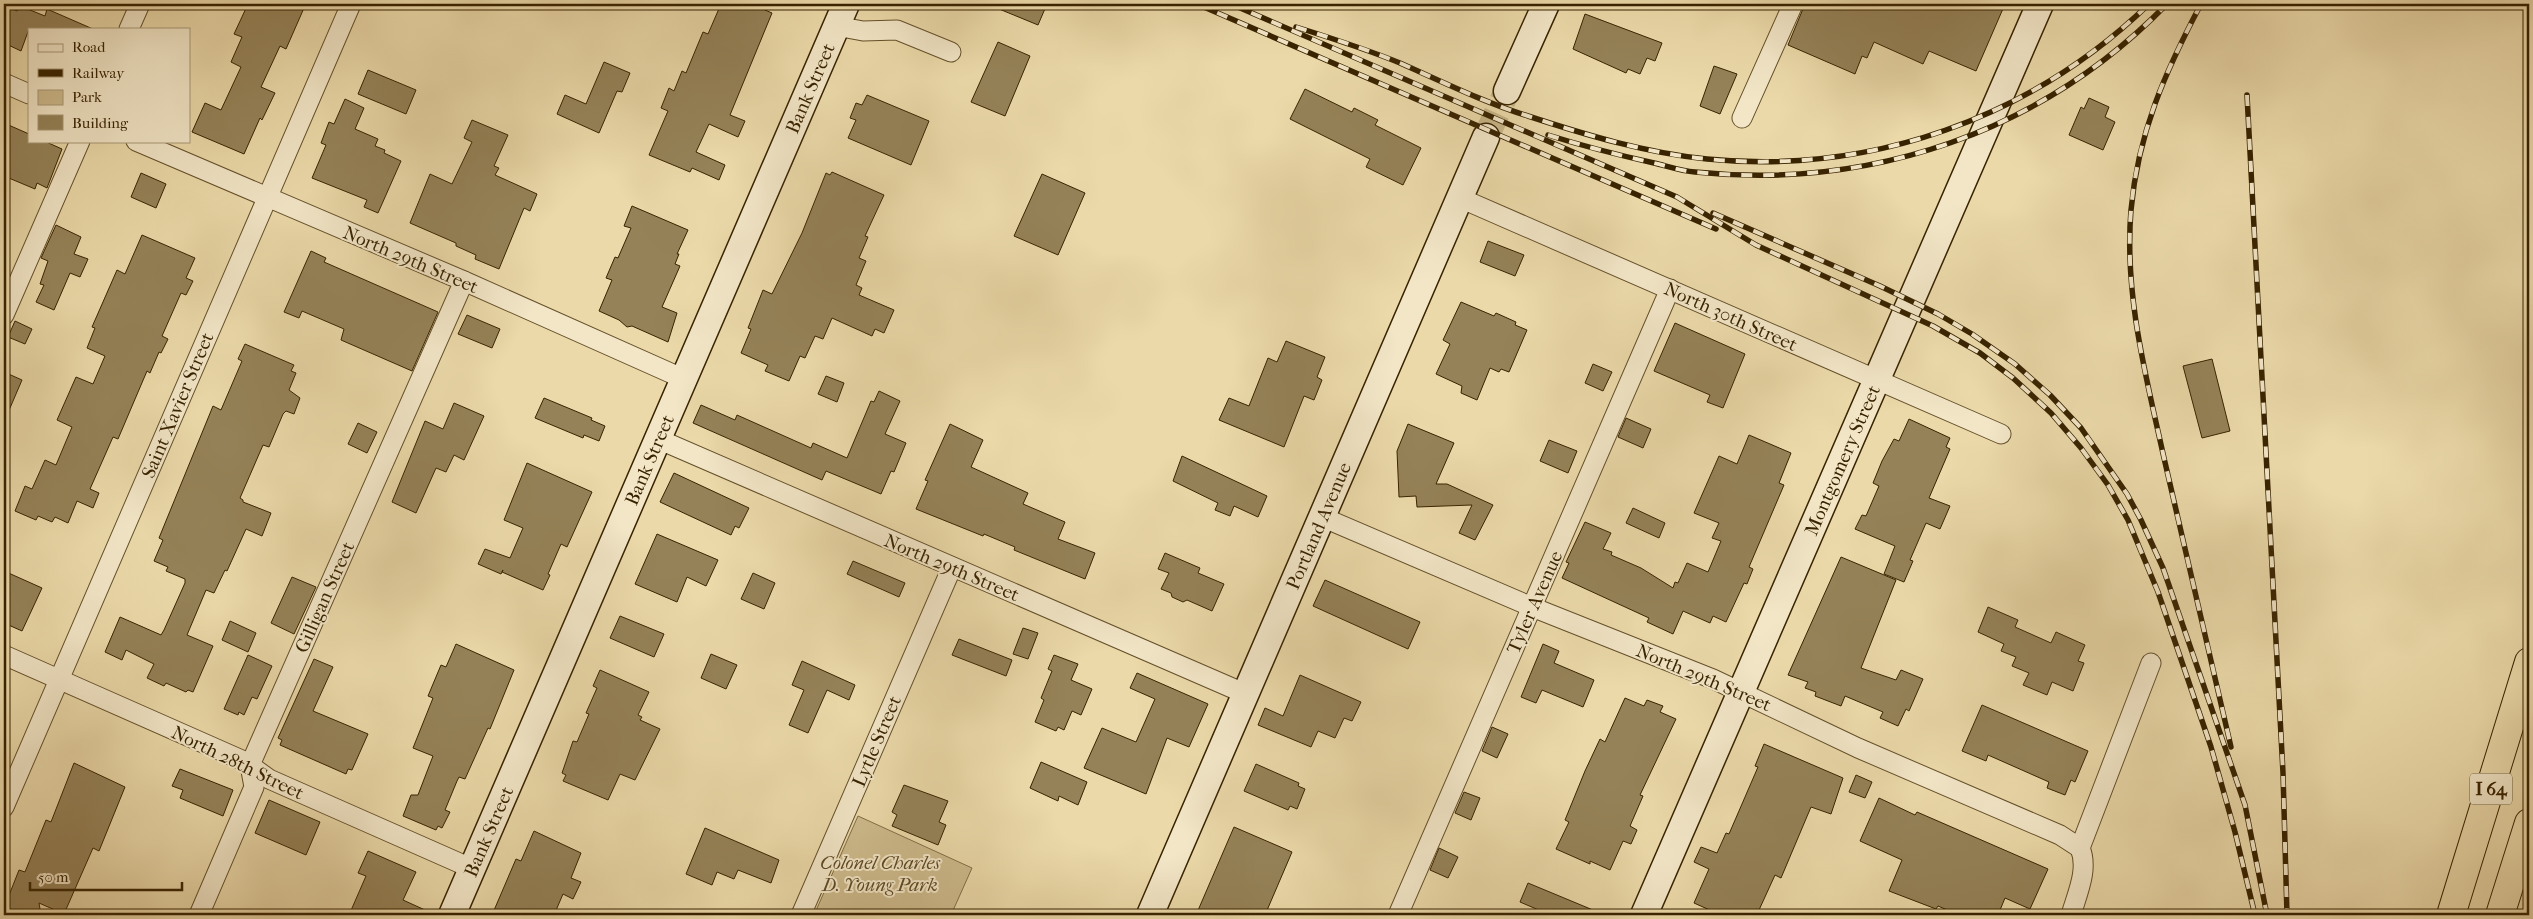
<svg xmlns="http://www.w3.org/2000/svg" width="2533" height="919" viewBox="0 0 2533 919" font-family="'IM FELL French Canon',serif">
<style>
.green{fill:#cdba8c;stroke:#826e46}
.building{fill:#958258;stroke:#382300}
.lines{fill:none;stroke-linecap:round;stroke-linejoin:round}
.secondary-tunnel{stroke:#c7b587;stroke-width:26;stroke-dasharray:26 13;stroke-linecap:butt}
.street-casing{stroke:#65502a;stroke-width:21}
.secondary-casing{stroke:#382300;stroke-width:29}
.highway-casing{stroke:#382300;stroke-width:30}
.street{stroke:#f2e6c7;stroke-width:19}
.secondary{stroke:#f2e6c7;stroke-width:26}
.highway{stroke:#ebd9a9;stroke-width:28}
.rail-casing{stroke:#382300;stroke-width:5.5}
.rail{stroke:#f2e6c7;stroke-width:4;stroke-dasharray:11;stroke-linecap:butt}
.labels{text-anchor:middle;stroke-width:4;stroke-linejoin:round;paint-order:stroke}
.shield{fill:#f2e6c7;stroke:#705e3c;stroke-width:1}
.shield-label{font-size:18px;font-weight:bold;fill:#382300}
.street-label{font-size:19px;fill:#382300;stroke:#f2e6c7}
.park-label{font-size:19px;font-style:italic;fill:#5d4923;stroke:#f2e6c7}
</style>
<rect width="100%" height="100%" fill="#ebd9a9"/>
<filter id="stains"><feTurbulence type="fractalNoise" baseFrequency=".004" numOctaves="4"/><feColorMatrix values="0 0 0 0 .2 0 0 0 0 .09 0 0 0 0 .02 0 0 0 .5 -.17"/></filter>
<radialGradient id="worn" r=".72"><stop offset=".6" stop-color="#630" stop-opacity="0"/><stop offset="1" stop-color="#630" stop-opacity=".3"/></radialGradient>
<!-- green -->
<path class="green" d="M858,816L972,868L951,915H814Z"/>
<!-- building -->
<g class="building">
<path d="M248,4H295L304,8L286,49L280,46L261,87L275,93L262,120L260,118L244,154L192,132L205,103L221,110L241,67L231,62L242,37L234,34Z"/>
<path d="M721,4H751L772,13L730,115L745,121L738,137L709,124L696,152L725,165L719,180L692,168L690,172L649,155L668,111L661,108L669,88L674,91L682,71L686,73L703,32L708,34Z"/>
<path d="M987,4H1047L1038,25Z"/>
<path d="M1805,4H2005L1976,71L1929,51L1923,64L1874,42L1867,58L1862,56L1855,74L1788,45Z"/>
<path d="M4,5L17,11L20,6L45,16L47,9L93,29H29L21,51L4,43Z"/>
<path d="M1585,14L1662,43L1655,61L1647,58L1640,74L1628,69L1626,73L1573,49Z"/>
<path d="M998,42L1030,56L1005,116L971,102Z"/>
<path d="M604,62L630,73L622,92L617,91L599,133L557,114L565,95L586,104Z"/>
<path d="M1714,66L1737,74L1720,114L1700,106Z"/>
<path d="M368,70L416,90L406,114L358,94Z"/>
<path d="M1305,89L1352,112L1354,108L1378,120L1375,125L1421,148L1403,185L1366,167L1370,159L1290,119Z"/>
<path d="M867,95L929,121L911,165L848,138L856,120L850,118L856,103L862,105Z"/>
<path d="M2089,98L2109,107L2105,117L2115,122L2103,150L2069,135L2081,107L2084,109Z"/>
<path d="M345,99L364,108L355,129L378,139L375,146L385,150L384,153L401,161L378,213L364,207L367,200L312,178L326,145L321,143L329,122L334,124Z"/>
<path d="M472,120L508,135L494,166L499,168L495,175L537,194L530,211L524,208L499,269L475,259L476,255L456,246V243L410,223L430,174L452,184L472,142L464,138Z"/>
<path d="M4,123L29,134V141H44L62,149L47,188L37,183L35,189L4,176Z"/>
<path d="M832,172L884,195L865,236L868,237L859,258L866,261L856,285L862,288L859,295L894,310L884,333L875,329L872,336L832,318L823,339L815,336L805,358L800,356L789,381L765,371L768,365L741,353L751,329L748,328L763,290L772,294L802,233L826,173L830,175Z"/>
<path d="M141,173L166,184L156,208L131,197Z"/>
<path d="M1042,174L1085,193L1058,255L1014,236Z"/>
<path d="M632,206L688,230L677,254H679L675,264L680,266L662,307L677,313L668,342L632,326L627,327L619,320L599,311L612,280L606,278L615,257L618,258L631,228L624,226Z"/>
<path d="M56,225L81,237L74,254L88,259L80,277L70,273L54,310L36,302L44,285L40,284L48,261L41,258Z"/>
<path d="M142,235L195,258L186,278L193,281L186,295L181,293L162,336L168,339L161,353L159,352L150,373L147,371L118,439L113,437L90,489L99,493L93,508L77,501L68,523L55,517L52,522L38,516L36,520L15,511L25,486L32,489L45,460L56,465L72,427L57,420L76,377L93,384L105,356L87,348L95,328L92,327L117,270L125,274Z"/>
<path d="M1488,241L1524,255L1515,276L1480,262Z"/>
<path d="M311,251L326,258L324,262L438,312L412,371L341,340L344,329L302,311L299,318L284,312Z"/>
<path d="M1461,302L1494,316L1496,313L1516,322L1515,325L1527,330L1509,372L1501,369L1499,372L1490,368L1477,400L1461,393L1462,386L1436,374L1450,344L1443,340Z"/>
<path d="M467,315L500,329L492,348L458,334Z"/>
<path d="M15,321L32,329L25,344L8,337Z"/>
<path d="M1675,323L1745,354L1723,408L1707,402L1710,395L1654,371Z"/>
<path d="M1286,341L1325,357L1317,377L1322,380L1314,400L1304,396L1284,447L1219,420L1229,398L1249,406L1268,358L1277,362Z"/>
<path d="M245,344L294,365L291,371L296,373L289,390L300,398L294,414L286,411L283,414L269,447L263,445L240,498L243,500V502L271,513L262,536L246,529L227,571L225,570L214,593L206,590L187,635L213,646L193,692L188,690L186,692L166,683L164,686L147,678L154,664L126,650L122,660L105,652L120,617L161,635L164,630L185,583V579L166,571L168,567L154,561L163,540L159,538L213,406L221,410L242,361L238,359Z"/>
<path d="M2212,359L2230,431L2202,438L2183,366Z"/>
<path d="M1593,364L1612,372L1603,391L1585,383Z"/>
<path d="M4,372L22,380L4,422Z"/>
<path d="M826,376L844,383L837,402L818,394Z"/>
<path d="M879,391L900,401L885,434L906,443L894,472L891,471L881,494L826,471L822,480L693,423L701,405L735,420L737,415L811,448L813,443L847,458L871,401L874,402Z"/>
<path d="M544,398L592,418L591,420L605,426L599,441L584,435L583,438L535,418Z"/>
<path d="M454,403L484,416L464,460L454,455L446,472L436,468L416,513L392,502L425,421L443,429Z"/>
<path d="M1626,418L1651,429L1643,448L1618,437Z"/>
<path d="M1909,419L1950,438L1946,447L1950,449L1929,498L1950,506L1940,529L1926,523L1910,560L1913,561L1904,582L1884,574L1895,546L1855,529L1862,515L1866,516L1879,486L1873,483L1882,461L1894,439L1899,441Z"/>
<path d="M358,423L377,432L367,453L348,444Z"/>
<path d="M950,424L983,440L971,467L1028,493L1023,504L1065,522L1058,539L1095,553L1085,579L1014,550L1015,547L984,534L983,536L916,509L928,481L925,480Z"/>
<path d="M1408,424L1454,443L1436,484H1447L1493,505L1475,540L1459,533L1472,505L1417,507L1416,496L1399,497L1397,451Z"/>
<path d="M1749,435L1791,453L1779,483L1784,485L1749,567L1753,569L1747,584L1744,583L1726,622L1713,616L1710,623L1683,611L1673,634L1647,622L1649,618L1562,578L1569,563L1566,562L1585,522L1611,533L1603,549L1612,552L1611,555L1641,568L1673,588L1675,582L1678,583L1687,563L1708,572L1721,541L1712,538L1719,523L1694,513L1719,456L1737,464Z"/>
<path d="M1549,440L1577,451L1568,473L1540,461Z"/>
<path d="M1182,456L1267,496L1258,517L1234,506L1230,516L1215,510L1218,503L1173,481Z"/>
<path d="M527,463L592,492L567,547L561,544L548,574L550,575L543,590L502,572L503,570L501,574L478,564L485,549L510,558L523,528L504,520Z"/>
<path d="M674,473L749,508L739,528L735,526L731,535L660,502Z"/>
<path d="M1633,508L1665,523L1659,538L1626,523Z"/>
<path d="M657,534L718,560L706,586L687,577L677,602L635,584Z"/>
<path d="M1165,553L1200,568L1198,573L1224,584L1212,611L1187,600L1183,602L1172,597L1171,593L1161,589L1169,573L1158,569Z"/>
<path d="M1841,557L1896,580L1861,668L1896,680L1901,670L1923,679L1909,711L1906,709L1898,726L1880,718L1883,712L1845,696L1841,706L1815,696L1816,692L1805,688L1808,682L1788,675Z"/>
<path d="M853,561L905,583L899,597L847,574Z"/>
<path d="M4,571L42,588L22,631L4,623Z"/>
<path d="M753,573L775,583L764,609L741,599Z"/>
<path d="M292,577L316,587L294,634L271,623Z"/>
<path d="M1325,580L1420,622L1408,649L1313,606Z"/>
<path d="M1988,607L2018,620L2015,627L2051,643L2056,632L2085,645L2078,661L2084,663L2073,691L2052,682L2047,695L2023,685L2029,673L2012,666L2016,657L2001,651L2004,644L1978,632Z"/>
<path d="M620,616L664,634L654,657L610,638Z"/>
<path d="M230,621L256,633L248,652L222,640Z"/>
<path d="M1023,628L1038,633L1028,659L1013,654Z"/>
<path d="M959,639L1012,660L1006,676L952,655Z"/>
<path d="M456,644L514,670L490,729L488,728L465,779L459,777L457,781L445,810L450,812L442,828L438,826L436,830L403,816L411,795H418L433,756L413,748L433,698L428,696L441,665L446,667Z"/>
<path d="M1543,644L1559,651L1554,663L1594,680L1583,707L1542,690L1536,703L1521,697Z"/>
<path d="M711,654L737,665L726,689L701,678Z"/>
<path d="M248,655L272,666L257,699L252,697L244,715L239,712L238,715L224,709Z"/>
<path d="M1054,655L1078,664L1071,680L1092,689L1081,715L1072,711L1064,730L1058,727L1056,731L1035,722L1044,700L1041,698L1052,671L1048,669Z"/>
<path d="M314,659L333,667L313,711L368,734L352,770L348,769L346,774L280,745L282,740L278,738Z"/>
<path d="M802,661L855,685L849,700L827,690L808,733L789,725L804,690L792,685Z"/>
<path d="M600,670L649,692L638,715L642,717L640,720L660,729L635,780L620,774L608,800L563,781L566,775L562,773L573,741L577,742L589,714L586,713L597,688L593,686Z"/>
<path d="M1137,673L1208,704L1189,747L1167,738L1146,794L1084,768L1102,728L1136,742L1155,699L1130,688Z"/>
<path d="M1300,675L1361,702L1352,721L1344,718L1335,738L1318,731L1311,747L1258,725L1265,708L1283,716Z"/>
<path d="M1625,698L1644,706L1647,700L1663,706L1660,712L1676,719L1640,795L1643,796L1630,826L1637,830L1631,844L1623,841L1610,870L1590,861V864L1556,849L1569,822L1565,820L1585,771L1600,739L1605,742Z"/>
<path d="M1982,705L2088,751L2075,782L2071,780L2065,795L2047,788L2049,782L1988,755L1986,761L1962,751Z"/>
<path d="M1492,727L1508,734L1497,758L1482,751Z"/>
<path d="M1764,744L1843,778L1831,814L1811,807L1781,878L1775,875L1759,910L1756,909L1753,915H1721L1694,903L1709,869L1694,862L1701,847L1717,853L1726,833L1729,834L1758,767L1755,766Z"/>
<path d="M1041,762L1087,782L1078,805L1059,796L1058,801L1030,788Z"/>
<path d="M74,763L125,787L99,851L93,848L64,914L39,903L41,915H4V908L19,870L25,872L46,820L51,822Z"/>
<path d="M1256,764L1299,783L1298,786L1305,789L1297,809L1290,806L1288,810L1244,791Z"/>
<path d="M180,769L233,790L223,816L180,798L183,790L172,786Z"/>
<path d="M1856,775L1872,782L1865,798L1849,792Z"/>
<path d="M904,785L948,801L939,822L946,825L938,845L892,826L897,815L892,812Z"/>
<path d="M1464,792L1480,798L1471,820L1455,813Z"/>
<path d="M1879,798L1915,815L1917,812L2048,869L2030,909L2005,898L1998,915H1959L1938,906L1936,909L1889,891L1902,860L1860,841Z"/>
<path d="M269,800L320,822L306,855L255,833Z"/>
<path d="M1234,827L1292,852L1265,915H1196Z"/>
<path d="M705,828L779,860L771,883L738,870L734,879L717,872L712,885L686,874Z"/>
<path d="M534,831L581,853L571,878L581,882L573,899L563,894L554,915H492L516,859L521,861Z"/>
<path d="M1439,848L1458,857L1448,878L1430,870Z"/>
<path d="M368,851L416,872L403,900L436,915H349L366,876L358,873Z"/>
<path d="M1528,883L1605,915H1563L1550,910L1548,914L1520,902Z"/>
</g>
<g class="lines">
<!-- secondary-tunnel -->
<path class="secondary-tunnel" d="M1486,137L1507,91"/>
<!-- street casing -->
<g class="street-casing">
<g id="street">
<path d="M836,26L863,31L897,30L951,52"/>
<path d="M129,29L140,4"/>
<path d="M4,83L29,94"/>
<path d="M1742,118L1793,4"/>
<path d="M136,141L464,281L684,379"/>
<path d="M1460,198L2001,434"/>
<path d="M4,315L80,141"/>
<path d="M658,439L1246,694"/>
<path d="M1322,517L1532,607L1713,679L1858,748L2060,835L2080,848"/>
<path d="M4,655L244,761L269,779L473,869"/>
<path d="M4,807L351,4"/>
<path d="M199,915L254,787L250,765L464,281"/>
<path d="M801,915L952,567"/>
<path d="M1398,915L1670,289"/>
<path d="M2071,915C2077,894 2089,869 2080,848L2151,663"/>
</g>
</g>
<!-- secondary casing -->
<g class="secondary-casing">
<g id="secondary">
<path d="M1507,91L1546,4"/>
<path id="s1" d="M452,915L846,4"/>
<path id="s2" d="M1150,915L1486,137"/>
<path id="s3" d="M1644,915L2040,4"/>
</g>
</g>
<!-- highway casing -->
<g class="highway-casing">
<g id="highway">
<path d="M2451,915L2529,662"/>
<path d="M2500,915L2529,823"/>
</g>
</g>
<!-- street -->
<use href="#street" class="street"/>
<!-- secondary -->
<use href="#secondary" class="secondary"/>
<!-- highway -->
<use href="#highway" class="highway"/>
<!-- rail casing -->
<g class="rail-casing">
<g id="rail">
<path d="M1197,4L1716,229"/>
<path d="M1231,4L1677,197L1756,245L1933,326L1980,353L2013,378L2051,413L2081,448L2108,485L2128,520L2158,592L2211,747L2235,832L2255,915"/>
<path d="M2201,4C2165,72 2138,133 2131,210C2124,295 2146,376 2164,458C2186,554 2209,651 2231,747"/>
<path d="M1296,27C1331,38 1366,49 1400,63C1443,82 1483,102 1528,116C1586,135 1646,153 1707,159C1871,175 2031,118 2149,4"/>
<path d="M2247,95L2283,773L2287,915"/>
<path d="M1548,135C1583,146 1618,155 1654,163C1667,166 1681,171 1695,172C1872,190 2042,132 2167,4"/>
<path d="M1713,213L1880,286L1938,314L1972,334L2015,364L2050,395L2081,428L2127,494L2141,520L2163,568L2245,805L2267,915"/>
</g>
</g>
<!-- rail -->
<use href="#rail" class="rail"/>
</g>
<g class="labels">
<!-- shield labels -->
<rect class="shield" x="2470" y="773.5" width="42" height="31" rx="4"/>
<g class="shield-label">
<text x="2491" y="795">I 64</text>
</g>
<!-- street labels -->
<g class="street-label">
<text dy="7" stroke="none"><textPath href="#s1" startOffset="901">Bank Street</textPath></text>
<text transform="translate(411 259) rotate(23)" y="7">North 29th Street</text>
<text transform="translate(1731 316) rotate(24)" y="7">North 30th Street</text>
<text transform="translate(177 405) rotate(-67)" y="7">Saint Xavier Street</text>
<text dy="7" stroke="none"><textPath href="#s3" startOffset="496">Montgomery Street</textPath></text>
<text dy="7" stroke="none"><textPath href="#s1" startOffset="496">Bank Street</textPath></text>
<text dy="7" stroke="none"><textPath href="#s2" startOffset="424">Portland Avenue</textPath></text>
<text transform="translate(952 567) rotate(23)" y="7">North 29th Street</text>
<text transform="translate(324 597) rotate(-66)" y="7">Gilligan Street</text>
<text transform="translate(1534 602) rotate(-66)" y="7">Tyler Avenue</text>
<text transform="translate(1704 677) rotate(23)" y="7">North 29th Street</text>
<text transform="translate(876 741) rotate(-67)" y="7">Lytle Street</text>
<text transform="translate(238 762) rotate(26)" y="7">North 28th Street</text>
<text dy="7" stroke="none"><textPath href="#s1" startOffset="91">Bank Street</textPath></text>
</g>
<!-- park labels -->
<g class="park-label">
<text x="880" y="869">Colonel Charles<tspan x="880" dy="22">D. Young Park</tspan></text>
</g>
</g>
<!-- margin -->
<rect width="2533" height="919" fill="none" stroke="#ebd9a9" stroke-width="20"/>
<rect x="5" y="5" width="2523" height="909" fill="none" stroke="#382300" stroke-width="2.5"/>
<rect x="10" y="10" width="2513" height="899" fill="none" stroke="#382300"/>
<!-- legend -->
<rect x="28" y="28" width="162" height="115" fill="#f2e6c7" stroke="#a89877"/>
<rect x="38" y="44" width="25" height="8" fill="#f2e6c7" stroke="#a89877"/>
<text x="72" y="52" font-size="15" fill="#382300">Road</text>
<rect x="38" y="69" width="25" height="8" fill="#382300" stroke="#a89877"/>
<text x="72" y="78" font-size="15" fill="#382300">Railway</text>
<rect x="38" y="90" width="25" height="15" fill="#cdba8c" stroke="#a89877"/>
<text x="72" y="102" font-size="15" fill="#382300">Park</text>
<rect x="38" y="115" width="25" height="15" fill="#958258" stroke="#a89877"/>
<text x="72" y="128" font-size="15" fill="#382300">Building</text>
<!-- scale -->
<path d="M30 882v8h152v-8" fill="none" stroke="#382300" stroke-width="2.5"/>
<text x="38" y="882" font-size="15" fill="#382300" stroke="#f2e6c7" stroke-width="4" paint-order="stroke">50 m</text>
<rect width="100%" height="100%" filter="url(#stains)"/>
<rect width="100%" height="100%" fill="url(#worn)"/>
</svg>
